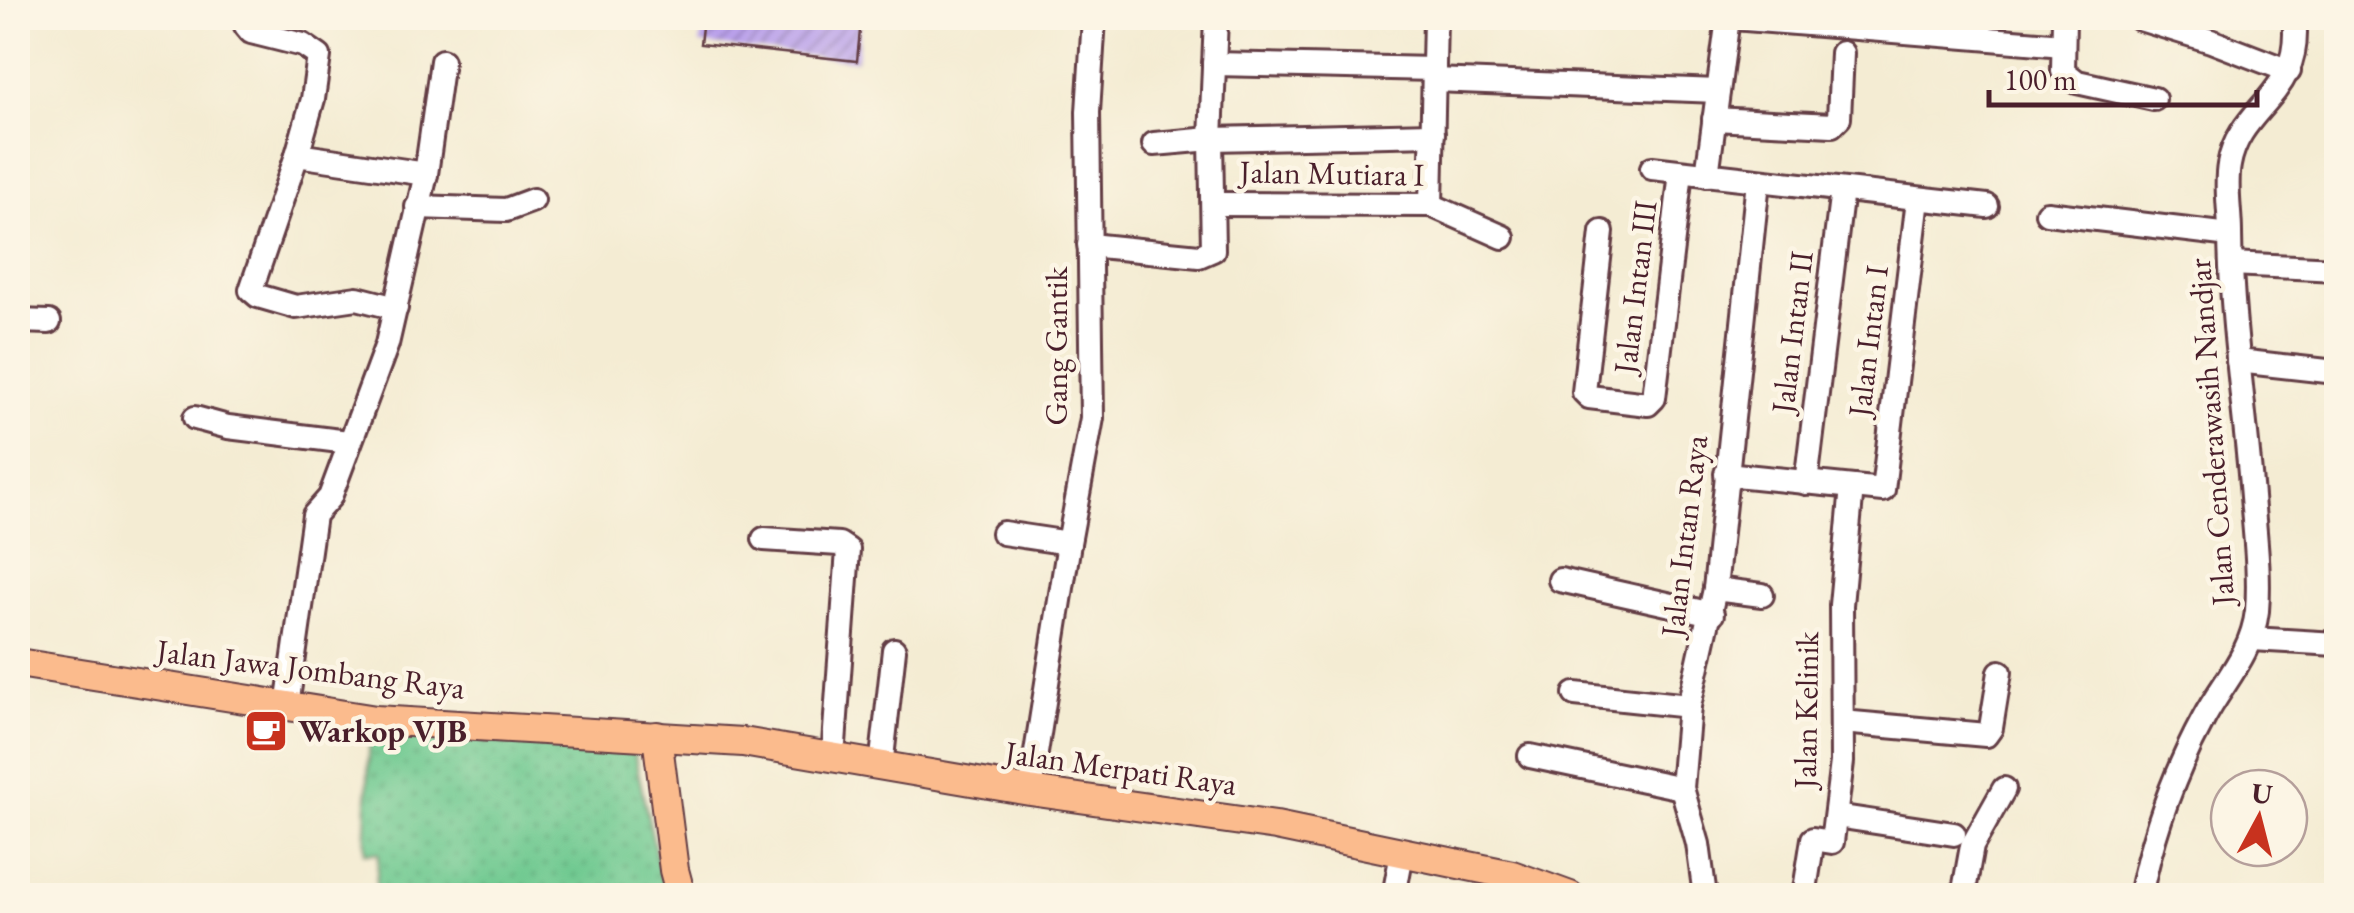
<svg xmlns="http://www.w3.org/2000/svg" width="2354" height="913" viewBox="0 0 2354 913" font-family="'EB Garamond',serif">
<style>
.grass{fill:url(#grass-dots);stroke:#5c745e;stroke-width:2.5}
.building{fill:url(#building-hatch)}
.lines{fill:none;stroke-linecap:round;stroke-linejoin:round}
.minor-casing{stroke:#643e44;stroke-width:28}
.major-casing{stroke:#643e44;stroke-width:32}
.minor{stroke:#fff;stroke-width:22}
.major{stroke:#fbbb8d;stroke-width:28}
.labels{text-anchor:middle;stroke-width:9;stroke-linejoin:round;paint-order:stroke}
.street-label{font-size:32px;fill:#4a1f2b;stroke:#fcf5e5}
.poi-label{font-size:32px;font-weight:bold;fill:#4a1f2b;stroke:#fcf5e5;text-anchor:start}
</style>
<defs>
<pattern id="grass-dots" width="8" height="8" patternUnits="userSpaceOnUse" patternTransform="scale(2.5)"><rect width="8" height="8" fill="#6ec990"/><path d="M2 2h.1M6 6h.1" fill="none" stroke="#61ac7c" stroke-width="1.8" stroke-linecap="round"/></pattern>
<pattern id="building-hatch" width="6" height="6" patternUnits="userSpaceOnUse" patternTransform="scale(2.5)"><rect width="6" height="6" fill="#baa1eb"/><path d="M-1 1l2-2M0 6l6-6M5 7l2-2" fill="none" stroke="#9983bf"/></pattern>
</defs>
<rect width="100%" height="100%" fill="#fcf5e5"/>
<filter id="ink" filterUnits="userSpaceOnUse"><feTurbulence type="fractalNoise" baseFrequency=".01" numOctaves="2"/><feDisplacementMap in="SourceGraphic" scale="20" xChannelSelector="R" yChannelSelector="G"/><feConvolveMatrix kernelMatrix="1 2 1 2 8 2 1 2 1" color-interpolation-filters="sRGB"/></filter>
<filter id="wash" filterUnits="userSpaceOnUse"><feTurbulence type="fractalNoise" baseFrequency=".0048" numOctaves="4" result="noise"/><feDisplacementMap in="SourceGraphic" scale="40" xChannelSelector="R" yChannelSelector="G"/><feGaussianBlur stdDeviation="2.25" result="paint"/><feColorMatrix in="noise" values="0 0 0 0 0 0 0 0 0 0 0 0 0 0 0 0 0 1.4 0 .05"/><feComposite in="paint" operator="in"/></filter>
<g filter="url(#wash)">
<rect width="100%" height="100%" fill="#f4ecd3"/>
<!-- grass -->
<path class="grass" d="M370,731L634,753L665,895H375L379,853H365Z"/>
<g id="blocks">
<!-- building -->
<path class="building" d="M703,18L861,20L857,61L700,44Z"/>
</g>
</g>
<g filter="url(#ink)">
<use href="#blocks" fill-opacity="0" stroke="#643e44" stroke-width="2.5"/>
<g class="lines">
<!-- minor casing -->
<g class="minor-casing">
<g id="minor">
<path d="M247,18L246,26L251,32L303,45L319,56L313,99L297,155L251,290L258,296L296,307L357,298L396,308"/>
<path d="M1733,18L2063,45"/>
<path d="M2064,18L2063,71L2077,82L2154,99"/>
<path d="M2140,19L2211,41L2289,71"/>
<path d="M1214,64L1434,69"/>
<path d="M1434,80L1718,91"/>
<path d="M1714,119L1832,125L1839,118L1842,53"/>
<path d="M1154,144L1211,139L1433,134"/>
<path d="M297,155L426,174"/>
<path d="M1652,168L1987,206"/>
<path d="M1707,175L1728,18"/>
<path d="M1214,204L1431,205L1503,237"/>
<path d="M1431,205L1435,18"/>
<path d="M417,207L506,210L533,200"/>
<path d="M2047,213L2230,235"/>
<path d="M1602,232L1584,392L1589,397L1648,404L1654,398L1681,172"/>
<path d="M1089,245L1199,256L1213,250L1211,139L1216,18"/>
<path d="M2231,264L2336,269"/>
<path d="M18,321L49,322"/>
<path d="M2238,361L2336,372"/>
<path d="M195,418L228,427L348,442"/>
<path d="M1726,474L1883,490L1918,199"/>
<path d="M1806,483L1842,190"/>
<path d="M1003,533L1069,543"/>
<path d="M764,539L839,544L848,550L833,758"/>
<path d="M1560,580L1712,614"/>
<path d="M1715,589L1762,595"/>
<path d="M2252,639L2336,644"/>
<path d="M1575,694L1689,706"/>
<path d="M287,706L314,515L330,497L387,344L426,174L442,61"/>
<path d="M1842,722L1986,735L1991,728L2000,672"/>
<path d="M1530,756L1682,788"/>
<path d="M881,767L894,650"/>
<path d="M1030,791L1069,543L1092,418L1088,112L1094,18"/>
<path d="M1836,816L1954,834"/>
<path d="M1394,896L1402,853"/>
<path d="M1705,896L1698,844L1682,788L1689,706L1715,589L1758,181"/>
<path d="M1804,896L1813,839L1832,842L1842,762L1841,605L1852,487"/>
<path d="M1963,896L1972,846L2004,789"/>
<path d="M2140,896C2153,832 2173,775 2204,718C2223,682 2252,654 2257,611C2260,573 2255,535 2252,497C2245,409 2231,322 2230,233C2230,211 2225,187 2229,165C2239,105 2304,96 2294,18"/>
</g>
</g>
<!-- major casing -->
<g class="major-casing">
<g id="major">
<path d="M18,663L376,720L743,742L1030,791L1276,826L1512,875L1570,896"/>
<path d="M657,736L674,870L681,896"/>
</g>
</g>
<!-- minor -->
<use href="#minor" class="minor"/>
<!-- major -->
<use href="#major" class="major"/>
</g>
</g>
<!-- icons -->
<defs>
<g id="cafe-square" transform="scale(2.25)"><rect x="-9" y="-9" width="18" height="18" rx="4" fill="#c8321e" stroke="#fcf5e5"/><path d="M-5.5-4.5H6V0H3Q3 3.5 0 3.5H-2.5Q-5.5 3.5-5.5 0ZM3-3.2v2h1.7v-2ZM-6 4.5H4V6H-6Z" fill="#fff"/></g>
</defs>
<g fill-rule="evenodd">
<use href="#cafe-square" x="266" y="731"/>
</g>
<g class="labels">
<!-- street labels -->
<g class="street-label">
<text transform="translate(1332 173) rotate(1)" y="11">Jalan Mutiara I</text>
<text transform="translate(1635 287) rotate(-83)" y="11">Jalan Intan III</text>
<text transform="translate(1792 332) rotate(-83)" y="11">Jalan Intan II</text>
<text transform="translate(1868 341) rotate(-83)" y="11">Jalan Intan I</text>
<text transform="translate(1056 346) rotate(-90)" y="11">Gang Gantik</text>
<text transform="translate(2211 432) rotate(-94)" y="11">Jalan Cenderawasih Nandjar</text>
<text transform="translate(1684 536) rotate(-83)" y="11">Jalan Intan Raya</text>
<text transform="translate(311 669) rotate(7)" y="11">Jalan Jawa Jombang Raya</text>
<text transform="translate(1806 710) rotate(-89)" y="11">Jalan Kelinik</text>
<text transform="translate(1121 768) rotate(8)" y="11">Jalan Merpati Raya</text>
</g>
<!-- poi labels -->
<g class="poi-label">
<text x="298" y="742">Warkop VJB</text>
</g>
</g>
<!-- margin -->
<rect width="2354" height="913" fill="none" stroke="#fcf5e5" stroke-width="60"/>
<!-- north arrow -->
<g transform="translate(2259 818) rotate(7)"><circle r="48" fill="#fcf5e5" stroke="#b59f9b" stroke-width="2.5"/>
<path d="M0-8L18 38L0 25L-18 38Z" fill="#c8321e"/>
<text y="-15" font-size="28" font-weight="bold" text-anchor="middle" fill="#4a1f2b">U</text>
</g>
<!-- scale -->
<path d="M1989 90v15h268v-15" fill="none" stroke="#4a1f2b" stroke-width="5"/>
<text x="2004" y="90" font-size="30" fill="#4a1f2b" stroke="#fcf5e5" stroke-width="8" paint-order="stroke">100 m</text>
</svg>
